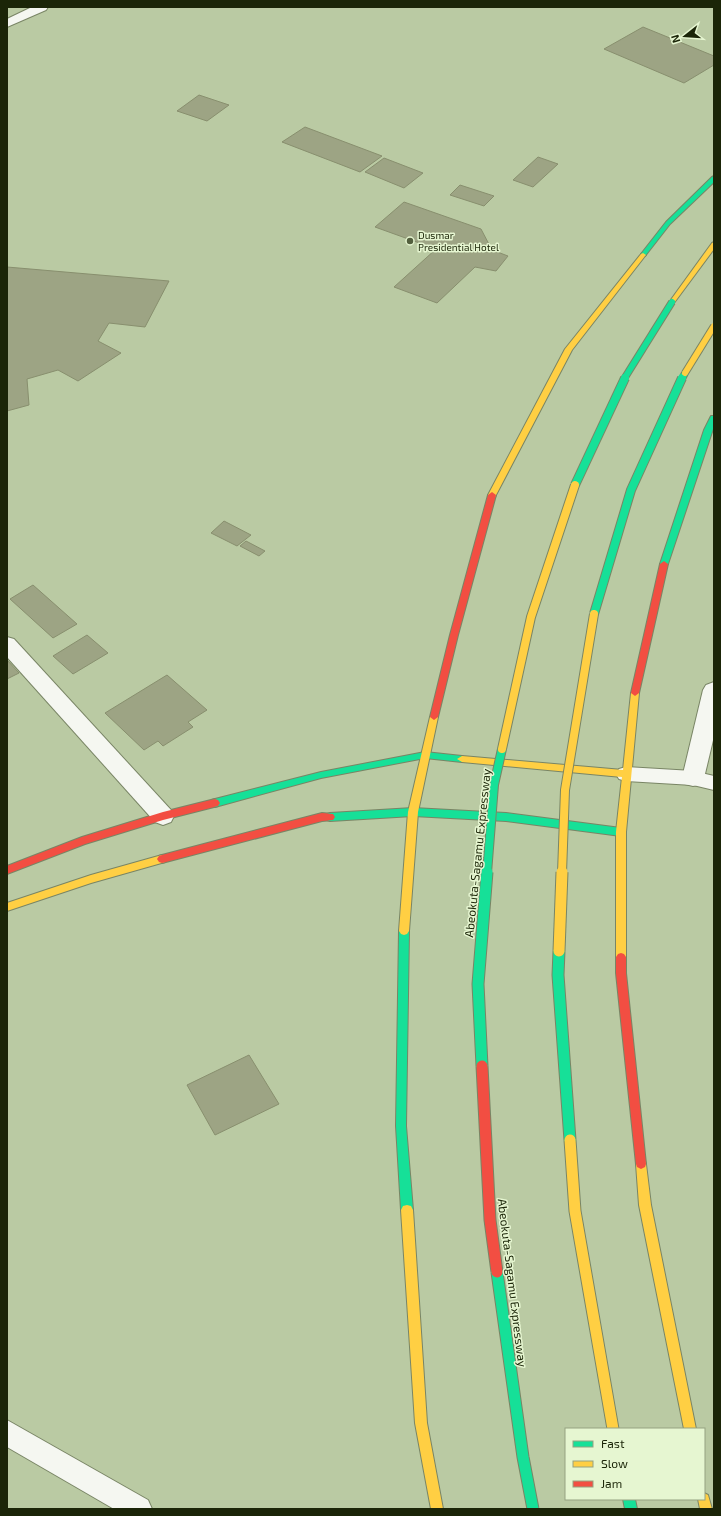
<svg xmlns="http://www.w3.org/2000/svg" width="721" height="1516" viewBox="0 0 721 1516" font-family="'Exo 2',sans-serif">
<style>
.building{fill:#9da484;stroke:#888f6e}
.lines{fill:none;stroke-linecap:round;stroke-linejoin:round}
.lane-casing{stroke:#798565;stroke-width:2}
.street-casing{stroke:#798565;stroke-width:2}
.fast-casing{stroke:#798565;stroke-width:2}
.slow-casing{stroke:#798565;stroke-width:2}
.jam-casing{stroke:#798565;stroke-width:2}
.lane{fill:#f5f7f1;fill-rule:evenodd}
.street{fill:#f5f7f1;fill-rule:evenodd}
.fast{fill:#16e098;fill-rule:evenodd}
.slow{fill:#ffcf43;fill-rule:evenodd}
.jam{fill:#f24e42;fill-rule:evenodd}
.fast-bridge-far2-casing{stroke:#798565;stroke-width:8;stroke-linecap:butt}
.fast-bridge-far1-casing{stroke:#798565;stroke-width:10;stroke-linecap:butt}
.fast-bridge-casing{stroke:#798565;stroke-width:13;stroke-linecap:butt}
.slow-bridge-far2-casing{stroke:#798565;stroke-width:8;stroke-linecap:butt}
.slow-bridge-far1-casing{stroke:#798565;stroke-width:10;stroke-linecap:butt}
.slow-bridge-casing{stroke:#798565;stroke-width:13;stroke-linecap:butt}
.jam-bridge-casing{stroke:#798565;stroke-width:13;stroke-linecap:butt}
.fast-bridge-far2{stroke:#16e098;stroke-width:6}
.fast-bridge-far1{stroke:#16e098;stroke-width:8}
.fast-bridge{stroke:#16e098;stroke-width:11}
.slow-bridge-far2{stroke:#ffcf43;stroke-width:6}
.slow-bridge-far1{stroke:#ffcf43;stroke-width:8}
.slow-bridge{stroke:#ffcf43;stroke-width:11}
.jam-bridge{stroke:#f24e42;stroke-width:11}
.poi-dot{fill:#535f3e;stroke:#e6f6d1;stroke-width:1.5}
.labels{text-anchor:middle;stroke-width:3;stroke-linejoin:round;paint-order:stroke}
.far-poi-label{font-size:10px;fill:#1b2508;stroke:#e6f6d1;text-anchor:start}
.street-label{font-size:12px;fill:#1b2508;stroke:#e6f6d1}
</style>
<rect width="100%" height="100%" fill="#bacaa3"/>
<!-- building -->
<g class="building">
<path d="M643,27L714,56V65L684,83L604,49Z"/>
<path d="M199,95L229,105L207,121L177,111Z"/>
<path d="M305,127L382,156L360,172L282,142Z"/>
<path d="M538,157L558,164L533,187L513,180Z"/>
<path d="M384,158L423,173L404,188L365,172Z"/>
<path d="M460,185L494,196L484,206L450,195Z"/>
<path d="M404,202L481,229L492,250L508,256L496,271L475,267L437,303L394,287L436,249L375,227Z"/>
<path d="M7,267L169,281L145,327L109,323L98,341L121,353L78,381L58,370L27,379L29,405L7,411Z"/>
<path d="M224,521L251,535L237,546L211,533Z"/>
<path d="M246,541L265,551L259,556L240,546Z"/>
<path d="M33,585L77,624L53,638L10,599Z"/>
<path d="M87,635L108,653L73,674L53,656Z"/>
<path d="M7,660L19,673L7,679Z"/>
<path d="M167,675L207,710L188,722L193,727L163,746L158,741L144,750L105,713Z"/>
<path d="M249,1055L279,1104L215,1135L187,1085Z"/>
</g>
<g class="lines">
<!-- lane casing -->
<g class="lane-casing">
<g id="lane">
<path d="M32,7H48L46,10L7,27V19Z"/>
<path d="M626,767L693,771L714,776V790L693,785L626,781L619,779L616,774L619,769Z"/>
<path d="M7,1420L148,1500L152,1509H114L7,1447Z"/>
</g>
</g>
<!-- street casing -->
<g class="street-casing">
<g id="street">
<path d="M7,637L14,639L171,810L174,816L171,822L163,825L155,822L7,657Z"/>
<path d="M714,682V736L704,778L701,784L693,786L685,784L682,778L703,690L706,685Z"/>
</g>
</g>
<!-- fast casing -->
<g class="fast-casing">
<g id="fast">
<path d="M714,176V182L670,224L645,256H641V254L666,222L712,177Z"/>
<path d="M711,416H714V426L668,564L664,567L661,566L660,564L704,430Z"/>
<path d="M425,752L462,756L467,759L462,762L425,758L321,778L215,807L212,806L210,803L212,800L215,799L321,772Z"/>
<path d="M413,808L506,813L621,828L624,829L626,832L624,835L621,836L506,821L413,816L330,821L327,820L325,817L327,814L330,813Z"/>
<path d="M404,927L407,928L409,931L406,1126L413,1210L411,1214L407,1215L403,1214L401,1210L396,1126L399,931L401,928Z"/>
<path d="M623,1499H635L637,1509H625Z"/>
</g>
</g>
<!-- slow casing -->
<g class="slow-casing">
<g id="slow">
<path d="M714,242V249L674,303H670V301L712,243Z"/>
<path d="M643,253L646,255L645,256L572,350L496,495L495,497H489L488,495L565,349L641,254Z"/>
<path d="M635,690L639,693L626,832V957L624,960L621,961L618,960L616,957V832L622,777L462,762L457,759L462,756L623,770L631,693Z"/>
<path d="M434,714L438,717L418,812L409,931L407,934L404,935L401,934L399,931L408,812L430,717Z"/>
<path d="M162,855L165,856L167,859L165,862L91,883L7,911V903L91,875Z"/>
<path d="M641,1159L645,1161L646,1164L651,1205L696,1429H684L639,1205L636,1164L637,1161Z"/>
<path d="M407,1205L411,1206L413,1210L427,1423L443,1509H431L415,1423L401,1210L403,1206Z"/>
<path d="M704,1493L708,1495L712,1509H700L698,1499H704Z"/>
</g>
</g>
<!-- jam casing -->
<g class="jam-casing">
<g id="jam">
<path d="M492,492L496,495L458,635L438,717L434,720L430,717L450,635L488,495Z"/>
<path d="M664,561L668,564L639,693L635,696L631,693L660,564Z"/>
<path d="M215,799L218,800L220,803L218,806L163,820L85,844L7,874V866L82,837L163,812Z"/>
<path d="M322,813L333,814L335,817L333,820L322,821L162,863L159,862L157,859L159,856L162,855Z"/>
<path d="M621,953L624,954L626,957V973L646,1164L645,1167L641,1169L637,1167L636,1164L616,973V957L618,954Z"/>
</g>
</g>
<!-- lane -->
<use href="#lane" class="lane"/>
<!-- street -->
<use href="#street" class="street"/>
<!-- fast -->
<use href="#fast" class="fast"/>
<!-- slow -->
<use href="#slow" class="slow"/>
<!-- jam -->
<use href="#jam" class="jam"/>
<!-- fast-bridge-far2 casing -->
<g class="fast-bridge-far2-casing">
<g id="fast-bridge-far2">
<path d="M624,379L672,302"/>
<path d="M682,379L685,373"/>
</g>
</g>
<!-- fast-bridge-far1 casing -->
<g class="fast-bridge-far1-casing">
<g id="fast-bridge-far1">
<path d="M575,485L625,378"/>
<path d="M594,614L631,490L682,378"/>
<path d="M487,873L494,785L502,749"/>
</g>
</g>
<!-- fast-bridge casing -->
<g class="fast-bridge-casing">
<g id="fast-bridge">
<path d="M559,951L558,975L570,1140"/>
<path d="M482,1066L478,984L487,872"/>
<path d="M497,1272L523,1457L533,1509"/>
</g>
</g>
<!-- slow-bridge-far2 casing -->
<g class="slow-bridge-far2-casing">
<path id="slow-bridge-far2" d="M685,373L714,326"/>
</g>
<!-- slow-bridge-far1 casing -->
<g class="slow-bridge-far1-casing">
<g id="slow-bridge-far1">
<path d="M502,749L531,617L575,485"/>
<path d="M562,873L565,790L594,614"/>
</g>
</g>
<!-- slow-bridge casing -->
<g class="slow-bridge-casing">
<g id="slow-bridge">
<path d="M559,951L562,872"/>
<path d="M570,1140L575,1211L613,1429"/>
</g>
</g>
<!-- jam-bridge casing -->
<g class="jam-bridge-casing">
<path id="jam-bridge" d="M482,1066L490,1220L497,1272"/>
</g>
<!-- fast-bridge-far2 -->
<use href="#fast-bridge-far2" class="fast-bridge-far2"/>
<!-- fast-bridge-far1 -->
<use href="#fast-bridge-far1" class="fast-bridge-far1"/>
<!-- fast-bridge -->
<use href="#fast-bridge" class="fast-bridge"/>
<!-- slow-bridge-far2 -->
<use href="#slow-bridge-far2" class="slow-bridge-far2"/>
<!-- slow-bridge-far1 -->
<use href="#slow-bridge-far1" class="slow-bridge-far1"/>
<!-- slow-bridge -->
<use href="#slow-bridge" class="slow-bridge"/>
<!-- jam-bridge -->
<use href="#jam-bridge" class="jam-bridge"/>
</g>
<!-- markers -->
<circle class="poi-dot" cx="410" cy="241" r="4"/>
<g class="labels">
<!-- far-poi labels -->
<g class="far-poi-label">
<text x="418" y="239">Dusmar<tspan x="418" dy="12">Presidential Hotel</tspan></text>
</g>
<!-- street labels -->
<g class="street-label">
<text transform="translate(478 853) rotate(-84)" y="4">Abeokuta-Sagamu Expressway</text>
<text transform="translate(512 1283) rotate(83)" y="4">Abeokuta-Sagamu Expressway</text>
</g>
</g>
<!-- border -->
<rect width="721" height="1516" fill="none" stroke="#1b2508" stroke-width="16"/>
<!-- legend -->
<rect x="565" y="1428" width="140" height="72" fill="#e6f6d1" stroke="#95a281"/>
<rect x="573" y="1441" width="20" height="6" fill="#16e098" stroke="#95a281"/>
<text x="601" y="1448" font-size="12" fill="#1b2508">Fast</text>
<rect x="573" y="1461" width="20" height="6" fill="#ffcf43" stroke="#95a281"/>
<text x="601" y="1468" font-size="12" fill="#1b2508">Slow</text>
<rect x="573" y="1481" width="20" height="6" fill="#f24e42" stroke="#95a281"/>
<text x="601" y="1488" font-size="12" fill="#1b2508">Jam</text>
<!-- north arrow -->
<g transform="translate(685 36) rotate(253)" stroke="#e6f6d1" stroke-width="3" paint-order="stroke">
<path d="M0-3L7 15L0 10L-7 15Z" fill="#1b2508"/>
<text y="-6" font-size="11" font-weight="bold" text-anchor="middle" fill="#1b2508">N</text>
</g>
</svg>
